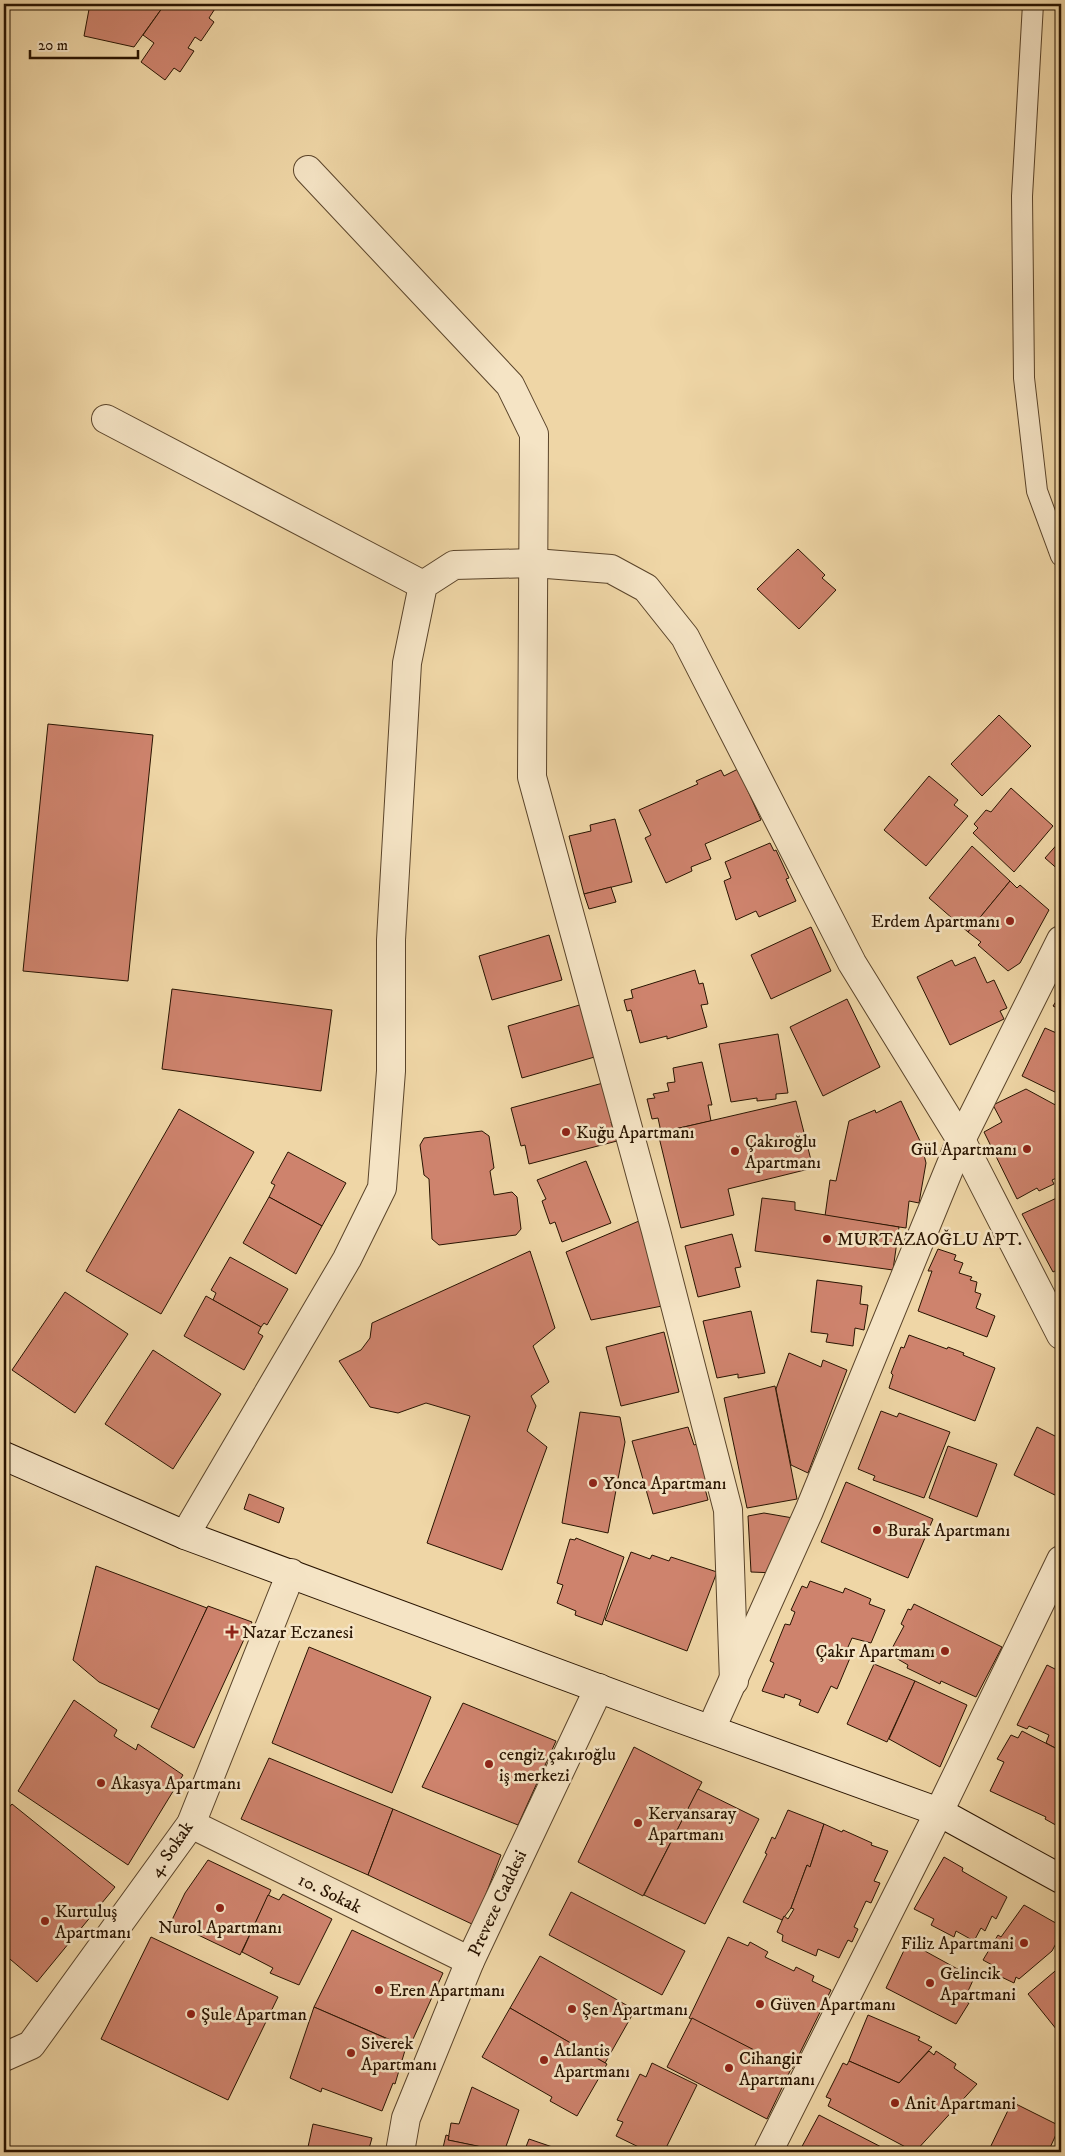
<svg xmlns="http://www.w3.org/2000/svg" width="1065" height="2156" viewBox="0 0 1065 2156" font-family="'IM FELL DW Pica',serif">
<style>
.building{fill:#ce836d;stroke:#291401}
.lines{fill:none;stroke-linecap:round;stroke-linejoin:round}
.service-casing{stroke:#5a442a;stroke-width:22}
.minor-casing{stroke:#5a442a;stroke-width:30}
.secondary-casing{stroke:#291401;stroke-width:30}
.service{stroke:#f5e4c5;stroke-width:20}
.minor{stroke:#f5e4c5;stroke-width:28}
.secondary{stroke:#f5e4c5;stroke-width:28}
.poi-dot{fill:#8f2418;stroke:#f5e4c5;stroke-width:2}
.labels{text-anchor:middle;stroke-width:5;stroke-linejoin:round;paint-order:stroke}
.poi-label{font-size:18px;fill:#291401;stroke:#f5e4c5;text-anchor:start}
.street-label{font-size:18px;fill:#291401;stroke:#f5e4c5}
</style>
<rect width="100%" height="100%" fill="#efd6a6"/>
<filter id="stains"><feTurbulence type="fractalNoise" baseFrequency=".004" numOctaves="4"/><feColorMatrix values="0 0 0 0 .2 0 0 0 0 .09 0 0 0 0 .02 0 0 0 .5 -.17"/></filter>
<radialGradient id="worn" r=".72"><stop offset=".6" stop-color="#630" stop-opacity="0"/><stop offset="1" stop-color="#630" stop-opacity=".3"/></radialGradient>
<!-- building -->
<g class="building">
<path d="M90,4H165L134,47L84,36Z"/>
<path d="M165,4H218L209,18L214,22L201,41L195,37L188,48L194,51L180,72L174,68L165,80L141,62L154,43L143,35Z"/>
<path d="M798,549L825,575L822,578L836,590L799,629L757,589Z"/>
<path d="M999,715L1031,746L982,796L951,764Z"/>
<path d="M48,724L153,735L128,981L23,971Z"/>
<path d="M738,769L761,820L705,844L711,859L691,867L692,871L666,883L645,838L651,835L639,810L698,784L696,781L721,770L724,776Z"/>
<path d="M929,776L958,800L954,805L968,816L926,866L884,830Z"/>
<path d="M1011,788L1053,826L1014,872L973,833L978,828L974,824L986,810L991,812Z"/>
<path d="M615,819L632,882L584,894L569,836L591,831L590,825Z"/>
<path d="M1061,840V872L1045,858Z"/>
<path d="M770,843L774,851L776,850L789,878L786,879L796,901L759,917L756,911L736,920L724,881L731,878L725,862Z"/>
<path d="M972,846L1010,881L968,932L929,898Z"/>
<path d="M1010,881L1017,888L1020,885L1049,910L1020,963L1008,971L978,945L981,942L968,932Z"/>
<path d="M611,887L616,902L589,909L584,894Z"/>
<path d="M811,927L831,971L771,999L751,955Z"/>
<path d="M549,935L562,980L492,1000L479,956Z"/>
<path d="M975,957L987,983L994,980L1007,1008L1000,1011L1004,1019L950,1045L917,977L952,960L955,966Z"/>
<path d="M695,970L699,984L703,983L708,1004L701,1005L707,1027L667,1039V1036L640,1043L631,1010L627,1011L624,1000L633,998L631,990Z"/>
<path d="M172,989L332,1010L321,1091L162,1069Z"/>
<path d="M1061,994V1010L1053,1006Z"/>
<path d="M847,999L880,1067L823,1096L790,1027Z"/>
<path d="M583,1004L598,1056L522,1078L508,1026Z"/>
<path d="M1045,1028L1061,1035V1095L1022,1076Z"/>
<path d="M778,1034L788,1093L776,1094V1099L757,1101V1098L731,1102L719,1044Z"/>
<path d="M702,1062L712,1105H708L711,1121L661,1132L658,1118L652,1119L647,1099L655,1098L653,1094L669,1091L667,1083L675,1082L673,1068Z"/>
<path d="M603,1083L614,1121L611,1122L617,1141L529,1164L525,1145L521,1146L511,1108Z"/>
<path d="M1026,1089L1061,1108V1176L1052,1180L1054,1184L1039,1191L1037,1188L1017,1199L984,1132L1002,1122L993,1105Z"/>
<path d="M796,1101L813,1168L728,1189L734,1215L681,1228L658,1133Z"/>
<path d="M901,1101L921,1143L926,1163L919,1203L909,1201L906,1228L825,1216L830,1180L836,1181L849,1121L875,1110L876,1113Z"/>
<path d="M179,1109L254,1152L161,1314L86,1271Z"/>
<path d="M482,1131L489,1136L494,1168L490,1171L494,1195L512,1192L517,1197L521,1229L516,1235L439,1245L432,1239L429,1179L424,1175L420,1145L424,1138Z"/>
<path d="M288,1152L346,1183L322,1226L269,1197L275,1185L271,1183Z"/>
<path d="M586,1161L611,1223L562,1242L555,1222L550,1224L542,1201L546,1199L537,1180Z"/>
<path d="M1061,1196V1268L1053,1272L1022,1214Z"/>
<path d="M269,1197L322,1226L296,1274L243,1243Z"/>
<path d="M762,1198L795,1202V1210L899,1227L893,1270L755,1251Z"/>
<path d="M639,1221L662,1306L591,1320L566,1252Z"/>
<path d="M732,1234L741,1267L735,1268L740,1287L698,1297L685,1246Z"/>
<path d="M938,1249L956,1255L954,1260L963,1263L959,1273L972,1277L970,1280L977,1282L975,1292L981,1294L976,1308L995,1316L987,1337L918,1311L932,1271H928Z"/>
<path d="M530,1251L555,1328L533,1346L549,1382L531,1396L536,1406L527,1431L547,1447L502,1570L427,1543L470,1416L426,1403L398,1413L370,1407L339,1361L361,1350L370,1338L372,1323Z"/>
<path d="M230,1257L288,1289L267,1325L264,1323L261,1327L213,1300L216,1293L211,1290Z"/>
<path d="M817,1280L862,1286L860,1304L868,1305L864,1330L855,1328L853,1346L826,1342L828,1334L811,1332Z"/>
<path d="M65,1292L128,1334L75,1413L12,1370Z"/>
<path d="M206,1296L261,1327L258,1333L263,1336L244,1370L184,1336Z"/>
<path d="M751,1311L765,1373L738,1378V1374L717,1378L703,1321Z"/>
<path d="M664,1332L679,1392L621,1406L606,1347Z"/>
<path d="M909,1335L947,1349L948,1347L964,1353L963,1355L995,1368L975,1421L889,1388L893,1375L891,1373L901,1347L904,1348Z"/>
<path d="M153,1350L221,1394L173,1469L105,1424Z"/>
<path d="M789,1353L821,1367L823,1360L847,1370L808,1473L791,1465L776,1389Z"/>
<path d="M775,1386L797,1499L747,1508L724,1398Z"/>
<path d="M881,1411L897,1417L899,1413L950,1432L924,1498L873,1480L875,1476L858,1469Z"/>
<path d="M580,1412L620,1417L625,1442L608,1533L562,1523Z"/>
<path d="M688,1427L694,1445L697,1444L707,1480L703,1481L708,1500L653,1514L632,1441Z"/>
<path d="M1037,1427L1061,1439V1498L1014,1475Z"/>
<path d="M948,1446L997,1464L977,1517L929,1498Z"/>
<path d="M846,1482L933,1519L908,1578L821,1542Z"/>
<path d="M249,1494L284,1508L279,1523L244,1509Z"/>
<path d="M764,1513L793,1518L776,1573L751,1572L748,1516Z"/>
<path d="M576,1538L624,1557L602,1625L575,1615L576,1611L557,1603L563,1585L557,1583L570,1539L575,1540Z"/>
<path d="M631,1552L650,1559L652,1555L669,1561L671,1557L717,1572L687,1651L605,1620Z"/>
<path d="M96,1566L207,1608L160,1710L99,1682L73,1660Z"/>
<path d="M810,1581L843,1593L845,1588L871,1599L869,1604L885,1610L871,1643L852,1638L844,1656L850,1658L837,1689L831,1686L818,1713L799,1705L801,1700L785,1694L784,1698L762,1691L774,1663L770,1661L785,1624L790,1625L795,1612L791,1610L802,1586L807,1588Z"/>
<path d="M914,1604L1002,1647L976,1697L941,1681L940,1684L907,1668L908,1665L889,1654L904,1626L901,1624L908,1609L911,1610Z"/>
<path d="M208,1606L252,1622L194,1748L151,1727Z"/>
<path d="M309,1647L431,1697L392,1793L272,1743Z"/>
<path d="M874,1664L915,1681L887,1742L847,1724Z"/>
<path d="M1047,1665L1061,1672V1751L1046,1743L1049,1735L1029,1726L1027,1729L1017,1725Z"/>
<path d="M915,1681L967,1705L940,1767L889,1739Z"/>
<path d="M74,1700L117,1730L114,1736L136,1750L138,1744L183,1775L128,1865L18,1791Z"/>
<path d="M463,1703L556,1741L518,1825L422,1787Z"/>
<path d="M1022,1731L1061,1751V1828L1045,1819L1046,1817L990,1791L1004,1762L997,1759L1011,1735L1018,1738Z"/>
<path d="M634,1747L702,1782L643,1896L578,1862Z"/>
<path d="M269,1758L393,1809L368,1875L241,1819Z"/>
<path d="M698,1789L759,1819L705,1924L644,1895Z"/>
<path d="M12,1804L115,1887L37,1982L4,1954V1813Z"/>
<path d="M393,1809L501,1855L474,1925L368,1875Z"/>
<path d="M788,1810L824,1824L810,1867L807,1865L791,1908L782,1920L743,1902L767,1854L765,1853L772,1837L775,1839Z"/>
<path d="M824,1824L842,1832L843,1830L872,1843L871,1845L888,1851L874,1881L880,1883L871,1903L866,1901L854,1927L858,1929L852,1942L848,1940L839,1958L818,1949L816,1956L782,1941L783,1935L777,1932L784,1916L788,1919L794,1909L791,1908L807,1865L810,1867Z"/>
<path d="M944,1857L963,1868L962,1871L1007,1897L996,1919L992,1916L985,1931L981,1928L974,1941L956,1931L954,1937L931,1925L934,1919L914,1909Z"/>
<path d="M208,1860L271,1890L240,1955L171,1922L185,1893Z"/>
<path d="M571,1892L685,1951L662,1995L549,1935Z"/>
<path d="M283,1894L332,1919L299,1985L270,1973L273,1968L242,1952L268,1895L279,1900Z"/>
<path d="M1024,1905L1061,1926V1934L1052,1951L1019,1979L1016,1977L1014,1983L991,1972L994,1966L983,1960L998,1935L1001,1937Z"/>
<path d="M352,1930L443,1973L409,2048L314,2007Z"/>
<path d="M151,1937L278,1997L228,2100L101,2039Z"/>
<path d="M728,1937L748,1946L750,1942L768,1952L765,1957L794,1971L796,1967L814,1976L812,1981L831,1990L792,2069L689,2018Z"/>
<path d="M914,1940L926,1947L923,1950L974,1978L964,2000L969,2003L956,2024L886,1988L908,1942Z"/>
<path d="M540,1956L635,2010L605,2063L510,2008Z"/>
<path d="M1061,1966V2035L1028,1994Z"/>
<path d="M314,2007L406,2047L395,2084L393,2083L382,2111L322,2088L321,2092L290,2078Z"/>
<path d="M510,2008L607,2064L577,2116L550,2101L552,2097L482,2057Z"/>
<path d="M868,2015L920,2037L918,2040L932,2047L899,2083L849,2061Z"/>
<path d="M692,2018L791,2069L767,2119L667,2067Z"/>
<path d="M929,2051L934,2055L936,2051L956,2064L954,2068L977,2084L915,2152L828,2106L831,2099L826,2097L843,2063L847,2065L849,2061L899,2083Z"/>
<path d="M652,2063L697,2085L664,2152H649L616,2136L623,2122L617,2120L640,2074L646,2077Z"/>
<path d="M472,2087L519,2110L504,2152L448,2140L451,2123L459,2124Z"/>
<path d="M1012,2102L1060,2126L1048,2152H988Z"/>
<path d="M819,2115L891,2152H799Z"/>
<path d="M313,2124L372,2138L368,2152H309L310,2148L308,2147Z"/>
<path d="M446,2135L449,2136L448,2140L497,2150L496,2152H442Z"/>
<path d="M529,2139L567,2152H524Z"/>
</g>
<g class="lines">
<!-- service casing -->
<g class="service-casing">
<path id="service" d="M1033,4L1022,196L1024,378L1037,491L1061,556"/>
</g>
<!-- minor casing -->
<g class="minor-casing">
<g id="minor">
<path d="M308,170L510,385L534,434L532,777L656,1231L728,1510L734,1681"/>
<path d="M106,419L423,585"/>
<path d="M185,1535L347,1259L382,1188L391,1071V940L407,663L423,585L454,565L534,563L611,569L646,588L685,637L852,963L961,1140L1061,1335"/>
<path d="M711,1729L809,1511L961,1140L1061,940"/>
<path d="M191,1824L470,1961"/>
<path d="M4,2057L31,2045L191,1824L291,1573"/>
<path d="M400,2152L406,2118L470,1961L599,1688"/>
<path d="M768,2152L939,1812L1061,1560"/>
</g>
</g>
<!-- secondary casing -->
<g class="secondary-casing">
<path id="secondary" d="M4,1456L185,1535L673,1716L939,1812L1061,1879"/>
</g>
<!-- service -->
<use href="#service" class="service"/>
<!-- minor -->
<use href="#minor" class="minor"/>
<!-- secondary -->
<use href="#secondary" class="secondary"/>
</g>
<!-- markers -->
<g class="poi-dot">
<circle cx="1010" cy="921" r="5"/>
<circle cx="566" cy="1132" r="5"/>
<circle cx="1027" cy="1149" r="5"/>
<circle cx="735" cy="1151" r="5"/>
<circle cx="827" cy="1239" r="5"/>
<circle cx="593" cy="1483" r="5"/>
<circle cx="877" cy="1530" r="5"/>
<path d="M229.5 1624.5h5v5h5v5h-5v5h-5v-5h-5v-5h5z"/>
<circle cx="945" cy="1651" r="5"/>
<circle cx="489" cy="1764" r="5"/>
<circle cx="101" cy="1783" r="5"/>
<circle cx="638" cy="1823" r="5"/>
<circle cx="220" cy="1908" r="5"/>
<circle cx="45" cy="1921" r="5"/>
<circle cx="1024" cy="1943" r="5"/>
<circle cx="930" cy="1983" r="5"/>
<circle cx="379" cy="1990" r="5"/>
<circle cx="760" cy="2004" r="5"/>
<circle cx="572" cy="2009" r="5"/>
<circle cx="191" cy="2014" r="5"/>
<circle cx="351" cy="2053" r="5"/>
<circle cx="544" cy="2060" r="5"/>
<circle cx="729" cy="2068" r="5"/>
<circle cx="895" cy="2103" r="5"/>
</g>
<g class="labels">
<!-- poi labels -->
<g class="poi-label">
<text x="1000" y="927" text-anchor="end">Erdem Apartmanı</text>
<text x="576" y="1138">Kuğu Apartmanı</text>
<text x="745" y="1147">Çakıroğlu<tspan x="745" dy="21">Apartmanı</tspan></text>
<text x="1017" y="1155" text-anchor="end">Gül Apartmanı</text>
<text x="837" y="1245">MURTAZAOĞLU APT.</text>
<text x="603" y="1489">Yonca Apartmanı</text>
<text x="887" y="1536">Burak Apartmanı</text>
<text x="242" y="1638">Nazar Eczanesi</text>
<text x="935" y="1657" text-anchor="end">Çakır Apartmanı</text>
<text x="499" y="1760">cengiz çakıroğlu<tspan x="499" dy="21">iş merkezi</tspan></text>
<text x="111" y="1789">Akasya Apartmanı</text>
<text x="648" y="1819">Kervansaray<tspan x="648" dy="21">Apartmanı</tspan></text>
<text x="55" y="1917">Kurtuluş<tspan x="55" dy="21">Apartmanı</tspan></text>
<text x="220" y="1933" text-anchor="middle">Nurol Apartmanı</text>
<text x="1014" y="1949" text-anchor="end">Filiz Apartmani</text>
<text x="940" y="1979">Gelincik<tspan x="940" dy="21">Apartmani</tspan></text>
<text x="389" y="1996">Eren Apartmanı</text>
<text x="770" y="2010">Güven Apartmanı</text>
<text x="582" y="2015">Şen Apartmanı</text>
<text x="201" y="2020">Şule Apartman</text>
<text x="361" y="2049">Siverek<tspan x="361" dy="21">Apartmanı</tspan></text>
<text x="554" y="2056">Atlantis<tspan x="554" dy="21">Apartmanı</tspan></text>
<text x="739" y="2064">Cihangir<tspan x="739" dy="21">Apartmanı</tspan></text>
<text x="905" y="2109">Anit Apartmani</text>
</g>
<!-- street labels -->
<g class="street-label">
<text transform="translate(171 1849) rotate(-56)" y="6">4. Sokak</text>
<text transform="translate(330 1893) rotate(26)" y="6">10. Sokak</text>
<text transform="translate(497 1903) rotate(-65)" y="6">Preveze Caddesi</text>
</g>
</g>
<!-- margin -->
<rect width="1065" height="2156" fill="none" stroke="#efd6a6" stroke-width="20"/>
<rect x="5" y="5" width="1055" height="2146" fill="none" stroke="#291401" stroke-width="2.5"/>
<rect x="10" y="10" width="1045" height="2136" fill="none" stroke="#291401"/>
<!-- scale -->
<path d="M30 50v8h108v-8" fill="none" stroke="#291401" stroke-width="2.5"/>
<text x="38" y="50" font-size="15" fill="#291401" stroke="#f5e4c5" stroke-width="4" paint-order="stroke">20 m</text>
<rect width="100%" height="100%" filter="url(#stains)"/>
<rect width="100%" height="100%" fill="url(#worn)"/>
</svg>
